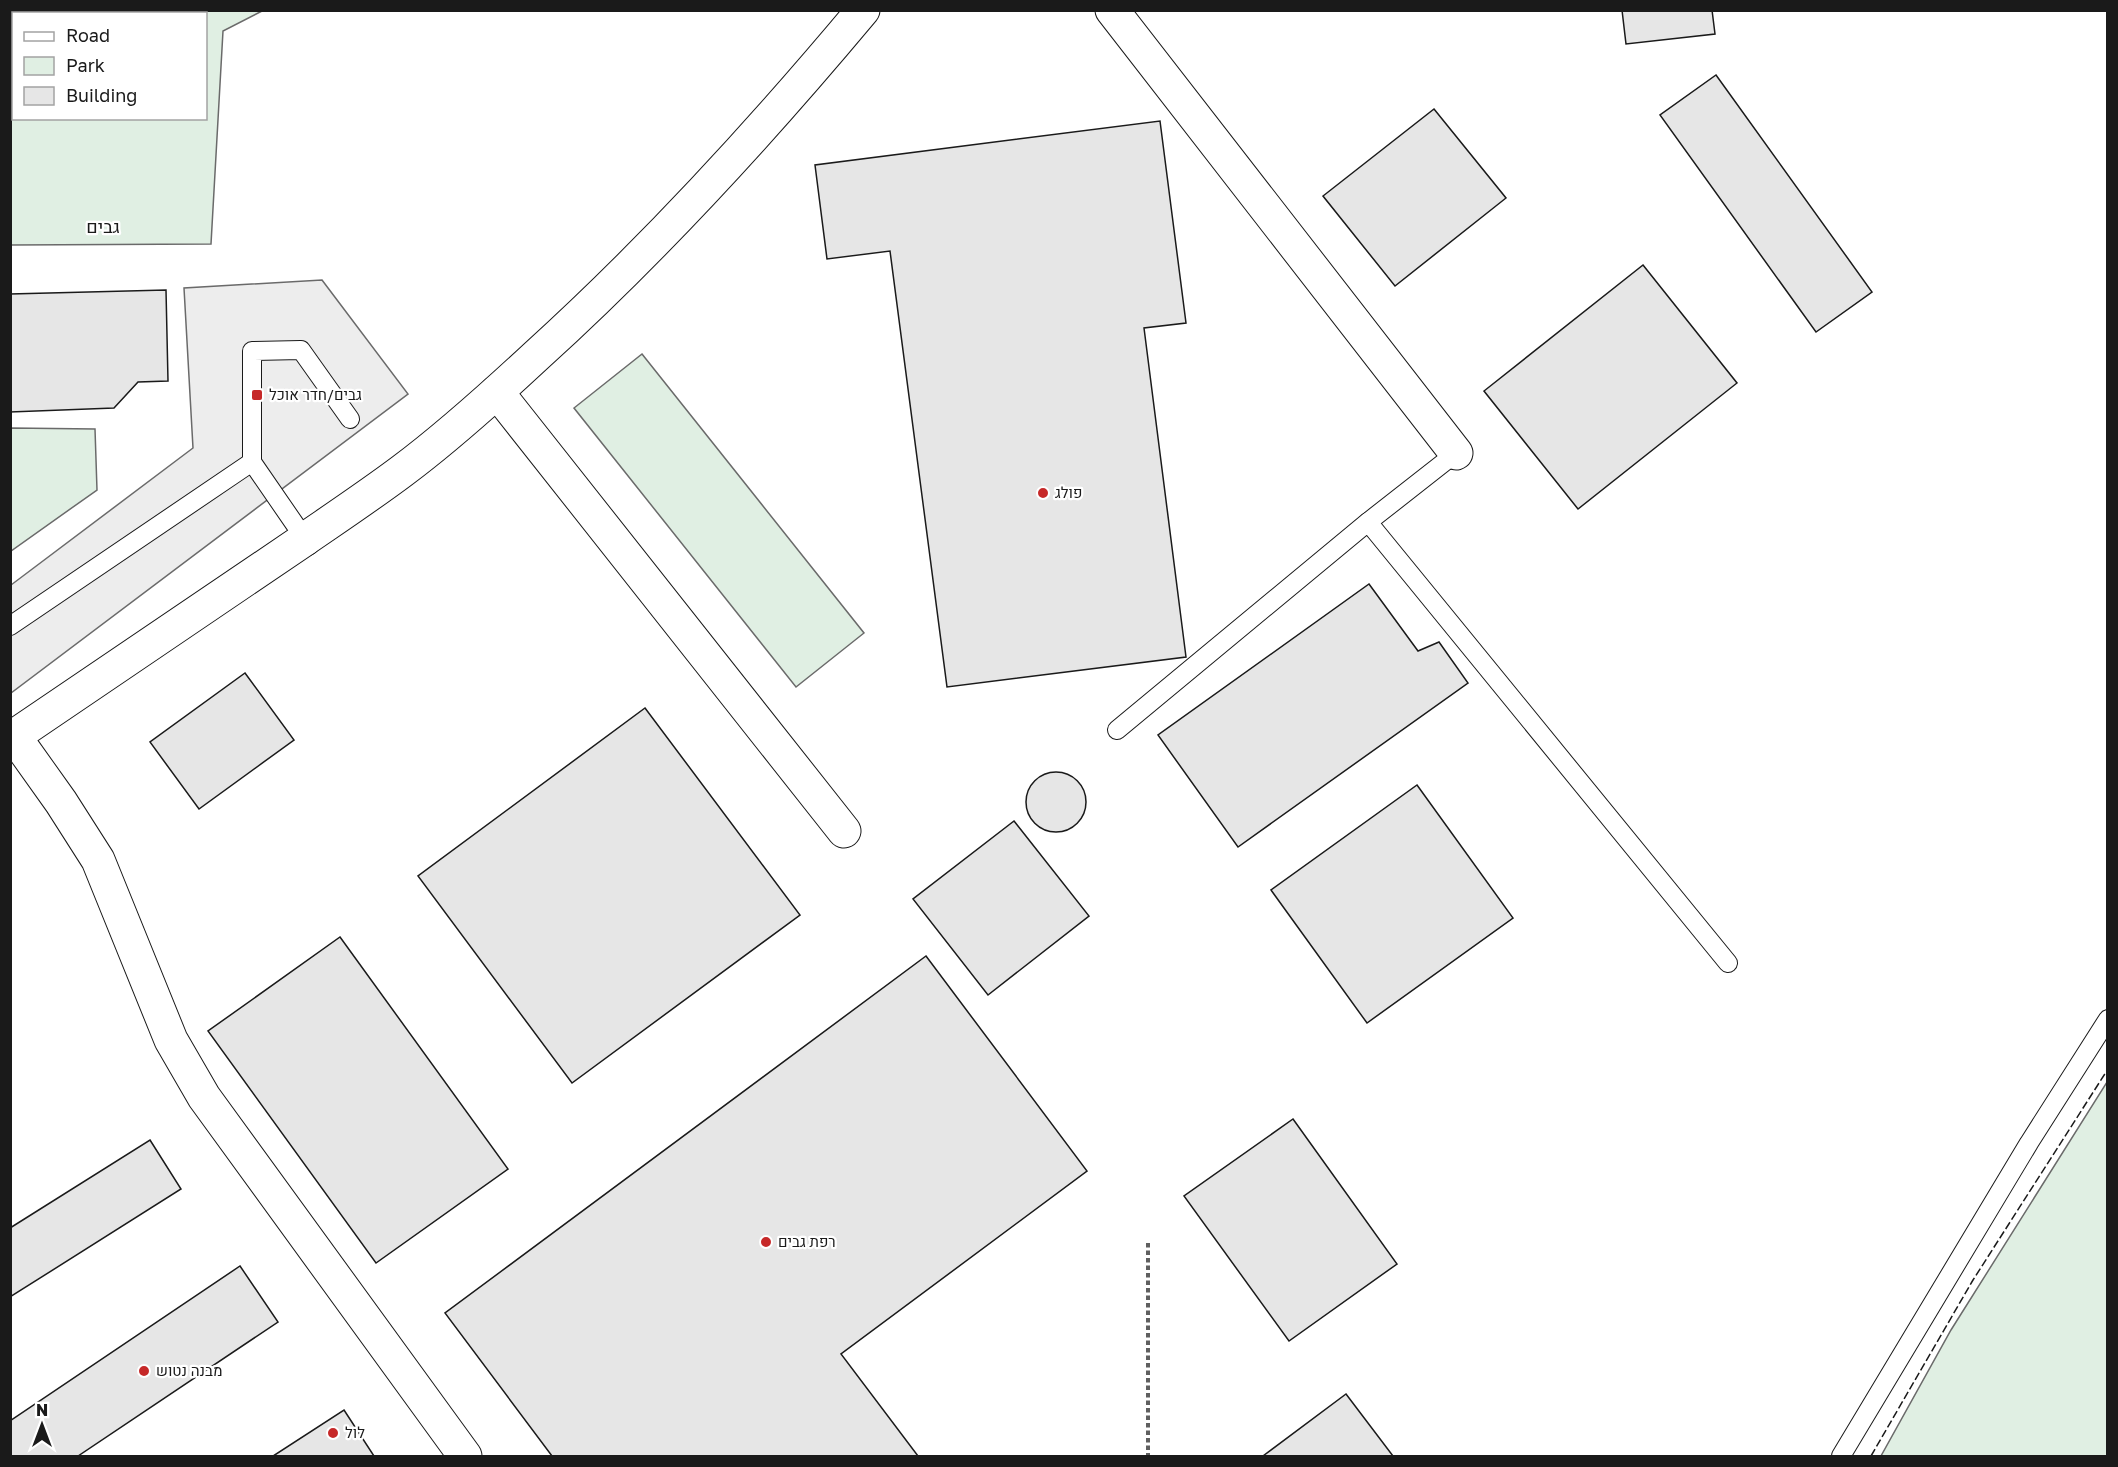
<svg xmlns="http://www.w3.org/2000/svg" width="2118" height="1467" viewBox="0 0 2118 1467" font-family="'Golos Text',Heebo,sans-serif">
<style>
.green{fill:#e0efe3;stroke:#6a6a6a;stroke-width:1.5;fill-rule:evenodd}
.parking{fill:#ededed;stroke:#6a6a6a;stroke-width:1.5}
.building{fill:#e6e6e6;stroke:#1a1a1a;stroke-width:1.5}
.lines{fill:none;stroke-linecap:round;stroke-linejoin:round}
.lane-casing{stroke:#1a1a1a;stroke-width:20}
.street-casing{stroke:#1a1a1a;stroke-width:35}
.secondary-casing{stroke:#1a1a1a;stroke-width:35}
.path{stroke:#5f5f5f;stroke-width:4;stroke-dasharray:4.5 3;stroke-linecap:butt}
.lane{stroke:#fff;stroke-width:18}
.street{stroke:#fff;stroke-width:33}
.secondary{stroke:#fff;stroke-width:33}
.fence{stroke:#1a1a1a;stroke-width:1.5;stroke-dasharray:8 3;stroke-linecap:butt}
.poi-dot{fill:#c62828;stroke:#fff;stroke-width:2}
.labels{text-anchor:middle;stroke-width:4.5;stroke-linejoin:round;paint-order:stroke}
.poi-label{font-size:15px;fill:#1a1a1a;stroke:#fff;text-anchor:start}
.quarter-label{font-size:18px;fill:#1a1a1a;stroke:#fff}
</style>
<rect width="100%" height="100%" fill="#fff"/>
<!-- green -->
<g class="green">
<path d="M10,11H262L223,31L211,244L11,245ZM14,14H206V118H14Z"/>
<path d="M642,354L864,633L796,687L574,408Z"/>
<path d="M11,428L95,429L97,490L11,551Z"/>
<path d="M2107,1082V1456H1881L1951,1330Z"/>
</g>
<!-- parking -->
<path class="parking" d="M322,280L408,394L11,693V585L193,448L184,288Z"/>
<!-- building -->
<g class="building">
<path d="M1622,10H1712L1715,34L1626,44Z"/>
<path d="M1716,75L1872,292L1816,332L1660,115Z"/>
<path d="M1434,109L1506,198L1395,286L1323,196Z"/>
<path d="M1160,121L1186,323L1144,328L1186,657L947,687L890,251L827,259L815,165Z"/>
<path d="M1643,265L1737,383L1578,509L1484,391Z"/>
<path d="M166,290L168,381L138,382L114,408L10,412V294Z"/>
<path d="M1369,584L1418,651L1439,642L1468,683L1238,847L1158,735Z"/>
<path d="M245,673L294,740L199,809L150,742Z"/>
<path d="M645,708L800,915L572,1083L418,876Z"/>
<circle cx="1056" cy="802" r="30"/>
<path d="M1417,785L1513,918L1367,1023L1271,890Z"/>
<path d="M1014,821L1089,916L988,995L913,899Z"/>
<path d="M340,937L508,1169L376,1263L208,1031Z"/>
<path d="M926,956L1087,1171L841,1354L918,1456H552L445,1313Z"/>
<path d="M1293,1119L1397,1264L1289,1341L1184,1196Z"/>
<path d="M150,1140L181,1189L10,1297V1228Z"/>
<path d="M240,1266L278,1322L78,1456H10V1421Z"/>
<path d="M1346,1394L1393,1456H1263Z"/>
<path d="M344,1410L374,1456H273Z"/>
</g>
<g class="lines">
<!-- lane casing -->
<g class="lane-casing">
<g id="lane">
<path d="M252,462V351L301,350L350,419"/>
<path d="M1368,522L1456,453"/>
<path d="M10,626L252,462L305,539"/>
<path d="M1117,730L1368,522L1728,963"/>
<path d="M1841,1456L2029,1143L2108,1019"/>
</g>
</g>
<!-- street casing -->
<g class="street-casing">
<g id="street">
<path d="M1112,10L1456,453"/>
<path d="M497,392L844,831"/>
<path d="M305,539C337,517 370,495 402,471C449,436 493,396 536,356C653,250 761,132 863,10"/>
<path d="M14,736L61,802L98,860L171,1040L204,1097L465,1456"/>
</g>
</g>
<!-- secondary casing -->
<g class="secondary-casing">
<path id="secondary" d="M10,739L305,539"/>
</g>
<!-- path -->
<g class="path">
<path d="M42,14L45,10"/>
<path d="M10,43L14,40"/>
<path d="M1148,1243V1456"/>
</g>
<!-- lane -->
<use href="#lane" class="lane"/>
<!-- street -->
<use href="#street" class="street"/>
<!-- secondary -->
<use href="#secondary" class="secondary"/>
<!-- fence -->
<path class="fence" d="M1871,1456L1973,1280L2108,1069"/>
</g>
<!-- markers -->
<g class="poi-dot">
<rect x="251" y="389" width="12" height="12" rx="3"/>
<circle cx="1043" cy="493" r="6"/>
<circle cx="766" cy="1242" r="6"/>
<circle cx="144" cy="1371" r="6"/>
<circle cx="333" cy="1433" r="6"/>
</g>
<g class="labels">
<!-- poi labels -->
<g class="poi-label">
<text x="269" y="400">גבים/חדר אוכל</text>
<text x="1055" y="498">פולג</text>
<text x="778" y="1247">רפת גבים</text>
<text x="156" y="1376">מבנה נטוש</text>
<text x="345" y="1438">לול</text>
</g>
<!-- quarter labels -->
<g class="quarter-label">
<text x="103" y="233">גבים</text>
</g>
</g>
<!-- border -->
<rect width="2118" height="1467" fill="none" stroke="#1a1a1a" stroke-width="24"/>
<!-- legend -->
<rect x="12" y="12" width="195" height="108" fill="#ffffff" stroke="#a3a3a3" stroke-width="1.5"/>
<rect x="24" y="32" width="30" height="9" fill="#ffffff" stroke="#a3a3a3" stroke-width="1.5"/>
<text x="66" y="42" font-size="18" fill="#1a1a1a">Road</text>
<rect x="24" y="57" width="30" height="18" fill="#e0efe3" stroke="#a3a3a3" stroke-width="1.5"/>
<text x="66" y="72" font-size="18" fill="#1a1a1a">Park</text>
<rect x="24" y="87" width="30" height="18" fill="#e6e6e6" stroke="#a3a3a3" stroke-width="1.5"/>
<text x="66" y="102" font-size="18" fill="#1a1a1a">Building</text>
<!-- north arrow -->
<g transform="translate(42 1425)" stroke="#ffffff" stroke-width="4.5" paint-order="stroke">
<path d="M0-4.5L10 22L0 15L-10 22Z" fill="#1a1a1a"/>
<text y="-9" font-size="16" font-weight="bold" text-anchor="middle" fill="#1a1a1a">N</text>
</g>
</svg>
